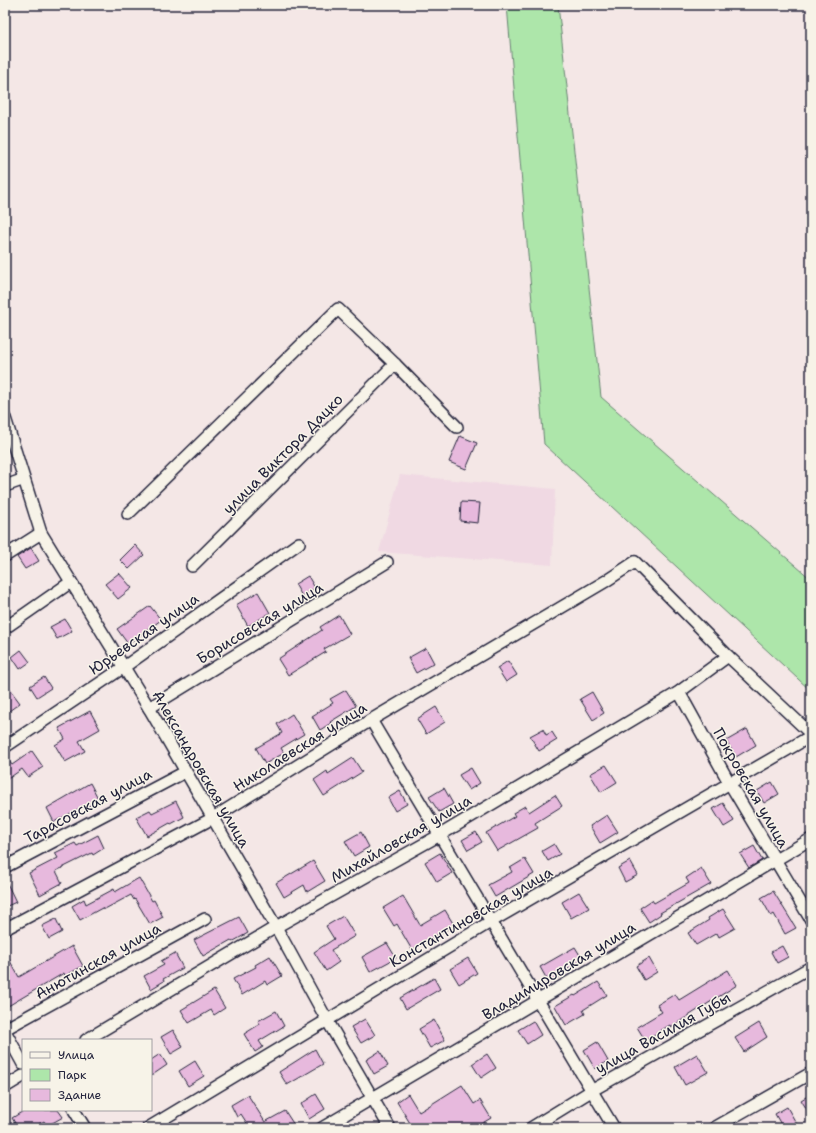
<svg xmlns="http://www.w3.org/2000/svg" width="816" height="1133" viewBox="0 0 816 1133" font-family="'Shantell Sans',sans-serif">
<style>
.built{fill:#f0d9e3}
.green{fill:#ade6aa;stroke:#688472}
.building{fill:#e7b9dd;stroke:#22223b}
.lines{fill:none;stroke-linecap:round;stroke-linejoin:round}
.minor-casing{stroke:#22223b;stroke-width:14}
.minor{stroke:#f7f3e8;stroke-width:11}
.labels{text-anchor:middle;stroke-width:3;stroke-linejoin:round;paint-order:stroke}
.street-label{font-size:15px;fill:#22223b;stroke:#f7f3e8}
</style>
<rect width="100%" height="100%" fill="#f4e7e6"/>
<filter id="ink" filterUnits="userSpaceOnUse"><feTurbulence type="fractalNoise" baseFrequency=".025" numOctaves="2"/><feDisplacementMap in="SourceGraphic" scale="8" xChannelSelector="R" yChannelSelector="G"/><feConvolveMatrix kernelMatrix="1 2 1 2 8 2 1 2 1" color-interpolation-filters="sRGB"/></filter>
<g filter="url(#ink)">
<!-- built -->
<path class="built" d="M400,475L555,489L552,565L379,552Z"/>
<!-- green -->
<path class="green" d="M507,5H558L601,397L811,579V691L544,444Z"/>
<!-- building -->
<g class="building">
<path d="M460,436L477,443L466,469L449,462Z"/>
<path d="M461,502L480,503L478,523L460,521Z"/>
<path d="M135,545L144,555L129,569L120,560Z"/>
<path d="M31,548L39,561L25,569L17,557Z"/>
<path d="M119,573L132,588L118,599L105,584Z"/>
<path d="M308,576L315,588L302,596L295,584Z"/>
<path d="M258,592L270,613L248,626L236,605Z"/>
<path d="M150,606L161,620L128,644L117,629Z"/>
<path d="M339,615L350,634L324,649L326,652L288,675L278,659L322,630L320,627Z"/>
<path d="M65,619L72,631L57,639L50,627Z"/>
<path d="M426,648L434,663L416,673L408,658Z"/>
<path d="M21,650L30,662L20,669L12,657Z"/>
<path d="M508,661L517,675L506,682L497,668Z"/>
<path d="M44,677L51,688L37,697L30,686Z"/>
<path d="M5,683L20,703L5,714Z"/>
<path d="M346,690L356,706L330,722L331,723L320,730L312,716L333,703L330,699Z"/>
<path d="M592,692L604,713L593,720L580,699Z"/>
<path d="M436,707L445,722L426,734L417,719Z"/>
<path d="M90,711L100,729L79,741L85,751L65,762L55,745L65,739L59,728Z"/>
<path d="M292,714L304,734L281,748L284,753L265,764L256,748L282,733L277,724Z"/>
<path d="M543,729L546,735L552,732L557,740L539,751L530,736Z"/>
<path d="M747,729L756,745L736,757L726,741Z"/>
<path d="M32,751L43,767L28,777L22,769L5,781V756L12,765Z"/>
<path d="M353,758L362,772L324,796L314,780L327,771L328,774Z"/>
<path d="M606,765L617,782L601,792L590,774Z"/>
<path d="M471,768L480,783L469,790L459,775Z"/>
<path d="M772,782L779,794L764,803L757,791Z"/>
<path d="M90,783L99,800L85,808L84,806L54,822L47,808Z"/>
<path d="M444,788L453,804L439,812L429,797Z"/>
<path d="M400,791L407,804L395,811L388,798Z"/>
<path d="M555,795L562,806L535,823L538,828L497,851L486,833L515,816L513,813L525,806L529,812Z"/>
<path d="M176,801L184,817L171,824L170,823L147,836L136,817L150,810L152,813Z"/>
<path d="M723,803L734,821L724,827L713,809Z"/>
<path d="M607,815L618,832L600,843L590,826Z"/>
<path d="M361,832L369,847L354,856L345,841Z"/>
<path d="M476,832L482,842L468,850L462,840Z"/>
<path d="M98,835L104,848L93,855L92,853L56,871L62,883L40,895L29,873L58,858L55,853L75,843L77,846Z"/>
<path d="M554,844L560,854L548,861L542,851Z"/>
<path d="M754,846L762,860L749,868L740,854Z"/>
<path d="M440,853L452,873L437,882L425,862Z"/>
<path d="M525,859L534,874L495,897L488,885L512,872L510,868Z"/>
<path d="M313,861L325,881L307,892L304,885L284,897L276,883Z"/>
<path d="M630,861L638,875L625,882L618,868Z"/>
<path d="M701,868L711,884L660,913L661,914L649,922L640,908L652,900L654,903L689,883L686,878Z"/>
<path d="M139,878L152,901L154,900L163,917L150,924L135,899L134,900L131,895L103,910L102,908L80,920L72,906L84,899L86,904L114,889L115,892Z"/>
<path d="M5,879L16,902L5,907Z"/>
<path d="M773,891L796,928L785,934L774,914L771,916L761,898Z"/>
<path d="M579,892L589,908L571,918L562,902Z"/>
<path d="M403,896L420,925L445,910L454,925L412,950L397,924L394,926L383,908Z"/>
<path d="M723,909L735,928L719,937L717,933L696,945L688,933L709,920L708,918Z"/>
<path d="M343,916L355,936L331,950L339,962L326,971L314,952L334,939L326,926Z"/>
<path d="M239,917L248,933L232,942L231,940L203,956L194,940Z"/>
<path d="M56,919L62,932L49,939L42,926Z"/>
<path d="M387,943L396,958L370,972L362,957Z"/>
<path d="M72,946L83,966L65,976L64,973L8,1006L5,1002V952L19,977Z"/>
<path d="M782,946L788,957L777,963L771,952Z"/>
<path d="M575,947L583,960L561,973L562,975L549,983L540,967Z"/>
<path d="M175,953L183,968L163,979L164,981L151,989L144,976L164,965L161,961Z"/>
<path d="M270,956L282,976L267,985L265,981L242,995L233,979L256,967L255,965Z"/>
<path d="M468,958L477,973L459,984L450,969Z"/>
<path d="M649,958L657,972L644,980L636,966Z"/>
<path d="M728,970L737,985L671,1027L670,1025L645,1040L637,1027L662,1012L657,1005L675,994L679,1000Z"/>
<path d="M434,978L440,989L406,1009L400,998Z"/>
<path d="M598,982L607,995L583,1010L585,1014L566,1025L555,1006L574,995L575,996Z"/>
<path d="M214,990L225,1008L214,1015L211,1010L189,1023L181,1010Z"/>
<path d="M276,1011L284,1026L259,1041L263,1047L255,1052L244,1034L260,1024L258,1021Z"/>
<path d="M365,1019L375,1035L361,1043L351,1027Z"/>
<path d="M434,1020L445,1040L430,1048L419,1029Z"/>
<path d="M533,1021L541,1035L527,1044L518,1030Z"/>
<path d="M759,1023L767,1037L744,1052L735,1038Z"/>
<path d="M173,1030L183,1047L171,1054L161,1037Z"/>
<path d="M597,1042L608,1061L595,1069L584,1050Z"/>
<path d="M315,1049L323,1064L287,1085L279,1072Z"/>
<path d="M380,1051L388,1066L374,1074L366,1060Z"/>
<path d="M160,1054L167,1065L151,1076V1060Z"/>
<path d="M487,1054L496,1068L481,1078L472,1064Z"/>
<path d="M697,1054L708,1072L685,1085L675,1067Z"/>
<path d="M195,1061L204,1076L188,1086L179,1071Z"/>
<path d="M462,1085L474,1104L480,1100L491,1118L474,1128H413L397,1102L408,1094L419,1112Z"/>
<path d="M316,1094L325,1109L309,1119L301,1104Z"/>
<path d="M811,1094V1116L801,1100Z"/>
<path d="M248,1095L265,1122L285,1111L296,1128H250L241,1114L237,1117L231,1105Z"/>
<path d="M787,1107L799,1128H783L775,1114Z"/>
<path d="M25,1110H58L63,1117L47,1126L44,1121L32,1128H18L12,1118Z"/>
</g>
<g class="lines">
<!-- minor casing -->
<g class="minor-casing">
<g id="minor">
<path d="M5,418L41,533L149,708L276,927L327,1020L390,1128"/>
<path d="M5,486L19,481"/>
<path d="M128,514L338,309L395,364L457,427"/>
<path d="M5,556L41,533"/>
<path d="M192,566L395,364"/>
<path d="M5,628L71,582"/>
<path d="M679,692L730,784L811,920"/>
<path d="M149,708L387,562"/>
<path d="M371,720L614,1128"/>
<path d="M5,747L124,667L299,543"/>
<path d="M5,867L185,772"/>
<path d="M5,929L213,818L371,720L606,581L635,562L728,656L811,734"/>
<path d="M5,1029L205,919"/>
<path d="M5,1031L23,1064"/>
<path d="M86,1040L276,927L440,835L679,692L728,656"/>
<path d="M5,1087L23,1076"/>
<path d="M74,1110L85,1128"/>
<path d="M148,1128L492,921L811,736"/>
<path d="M322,1128L811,839"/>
<path d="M531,1128L591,1091L811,967"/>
<path d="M714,1128L811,1073"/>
</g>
</g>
<!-- minor -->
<use href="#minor" class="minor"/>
</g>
</g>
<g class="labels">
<!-- street labels -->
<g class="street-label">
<text transform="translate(283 454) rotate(-45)" y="5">улица Виктора Дацко</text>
<text transform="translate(260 623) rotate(-31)" y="5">Борисовская улица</text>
<text transform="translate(144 634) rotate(-35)" y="5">Юрьевская улица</text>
<text transform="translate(300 747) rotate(-32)" y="5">Николаевская улица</text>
<text transform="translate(201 769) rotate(60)" y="5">Александровская улица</text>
<text transform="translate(751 788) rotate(60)" y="5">Покровская улица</text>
<text transform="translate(88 806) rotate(-28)" y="5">Тарасовская улица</text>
<text transform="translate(401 839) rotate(-30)" y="5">Михайловская улица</text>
<text transform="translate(471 917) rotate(-30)" y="5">Константиновская улица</text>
<text transform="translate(98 961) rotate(-29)" y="5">Анютинская улица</text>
<text transform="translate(559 971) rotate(-31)" y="5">Владимировская улица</text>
<text transform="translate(663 1033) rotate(-29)" y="5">улица Василия Губы</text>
</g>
</g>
<!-- margin -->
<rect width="816" height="1133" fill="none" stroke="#f7f3e8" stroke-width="20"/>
<rect x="10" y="10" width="796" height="1113" fill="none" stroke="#22223b" stroke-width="1.5" filter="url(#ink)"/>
<!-- legend -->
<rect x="22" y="1039" width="130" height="72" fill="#f7f3e8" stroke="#a29fa3"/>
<rect x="30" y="1052" width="20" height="6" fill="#f7f3e8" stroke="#a29fa3"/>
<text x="58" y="1059" font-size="12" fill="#22223b">Улица</text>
<rect x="30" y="1069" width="20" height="12" fill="#ade6aa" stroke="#a29fa3"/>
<text x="58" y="1079" font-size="12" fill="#22223b">Парк</text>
<rect x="30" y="1089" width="20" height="12" fill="#e7b9dd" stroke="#a29fa3"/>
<text x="58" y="1099" font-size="12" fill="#22223b">Здание</text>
</svg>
